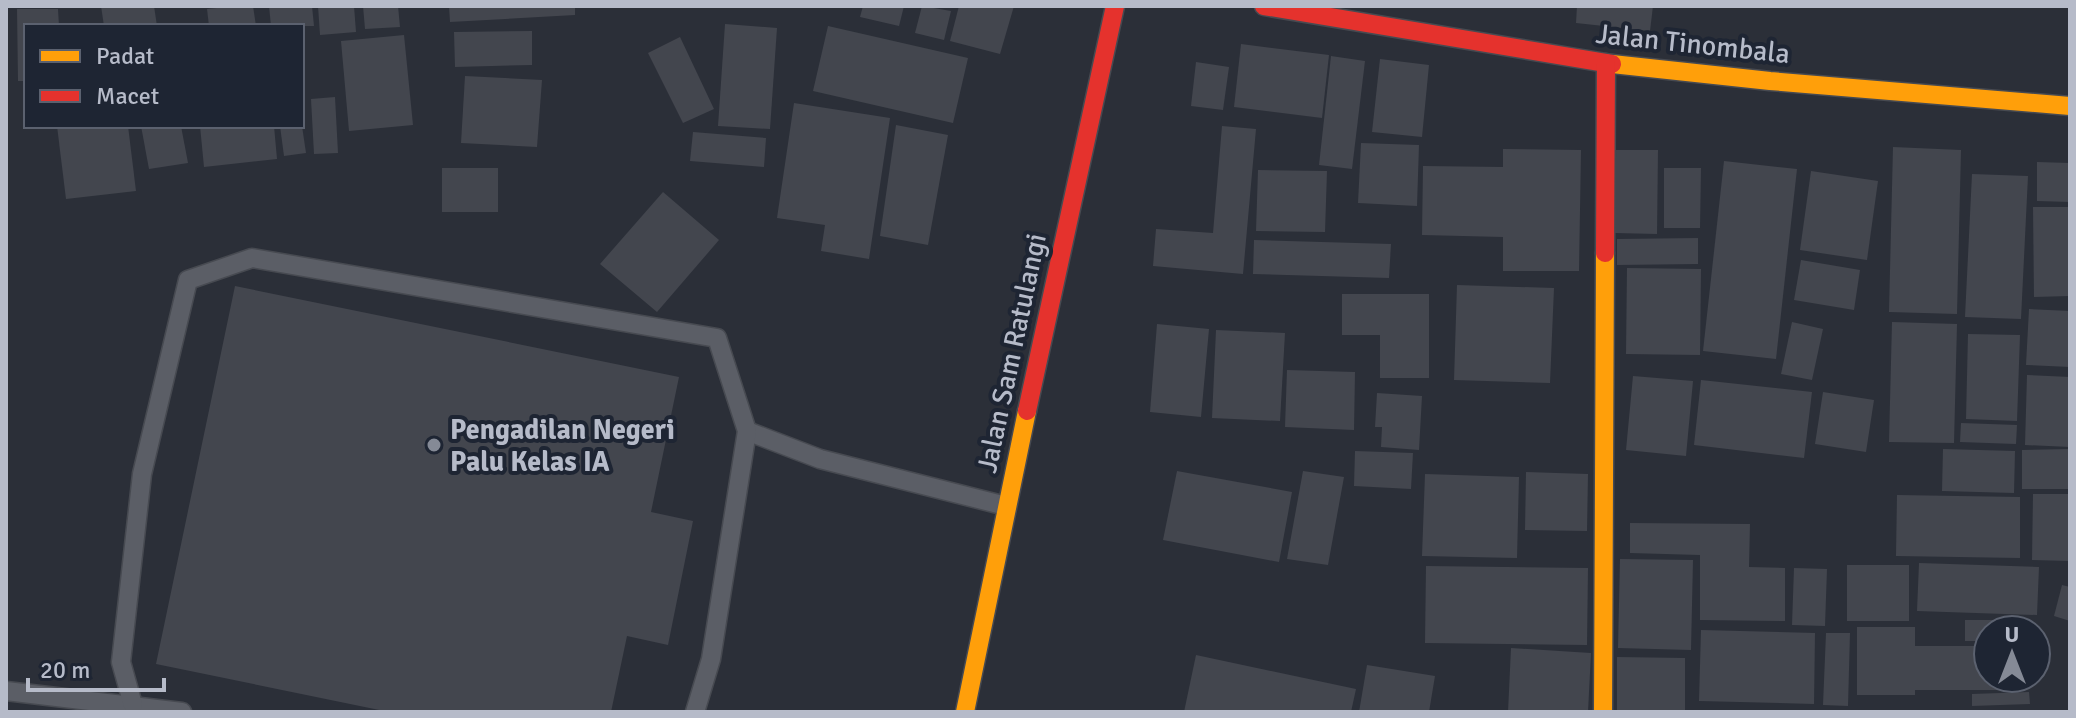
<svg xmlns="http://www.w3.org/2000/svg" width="2076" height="718" viewBox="0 0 2076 718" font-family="Signika,sans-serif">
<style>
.building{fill:#43464e}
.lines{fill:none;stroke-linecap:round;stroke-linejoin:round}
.lane-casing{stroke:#474a51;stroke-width:21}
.slow-casing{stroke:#474a51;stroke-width:21}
.jam-casing{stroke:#474a51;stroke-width:21}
.lane{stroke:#5b5e66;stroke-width:18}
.slow{stroke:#ff9f0a;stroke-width:18}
.jam{stroke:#e5322d;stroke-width:18}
.poi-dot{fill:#858a96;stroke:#1e2533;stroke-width:3}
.labels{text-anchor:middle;stroke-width:8;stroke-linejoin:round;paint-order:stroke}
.street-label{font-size:28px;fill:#b6bbc9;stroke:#1e2533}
.poi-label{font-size:28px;font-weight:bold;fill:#b6bbc9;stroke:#1e2533;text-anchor:start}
</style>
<rect width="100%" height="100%" fill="#2b2f38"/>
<!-- building -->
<g class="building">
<path d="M101,6H154L157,26H104Z"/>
<path d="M236,6H253L256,26H209L207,9Z"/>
<path d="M269,6H312L314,26H271Z"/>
<path d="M318,6H354L356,32L320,35Z"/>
<path d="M363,6H398L400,27L365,29Z"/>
<path d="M449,6H575V15L450,22Z"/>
<path d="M863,6H904L899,26L860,17Z"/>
<path d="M922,6L951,11L944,40L915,33Z"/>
<path d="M959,6H1014L1000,54L950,41Z"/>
<path d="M1577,6H1653L1650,31L1576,23Z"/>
<path d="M17,9H58L59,26H26V81H18Z"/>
<path d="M725,24L777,28L770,129L718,126Z"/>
<path d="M828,26L968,58L953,123L813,91Z"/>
<path d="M532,31V65L455,67L454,32Z"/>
<path d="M404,35L413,125L349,131L341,41Z"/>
<path d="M680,37L714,109L683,123L648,53Z"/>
<path d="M1241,44L1329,55L1322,118L1234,107Z"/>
<path d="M1331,56L1365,61L1352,169L1319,165Z"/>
<path d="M1380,59L1429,65L1422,137L1372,132Z"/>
<path d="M1196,62L1229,67L1223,110L1191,106Z"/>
<path d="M465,76L542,80L537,147L461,143Z"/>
<path d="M335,97L338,153L314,154L311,99Z"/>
<path d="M794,103L890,118L869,259L821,251L825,225L777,218Z"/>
<path d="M896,125L948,135L928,245L880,236Z"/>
<path d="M57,126H128L136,191L66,199Z"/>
<path d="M141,126H181L188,163L149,169Z"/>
<path d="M200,126H274L277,159L204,167Z"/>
<path d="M280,126H302L306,153L284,156Z"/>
<path d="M1222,126L1256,129L1243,274L1153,266L1156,229L1213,233Z"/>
<path d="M693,132L766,138L764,167L690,161Z"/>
<path d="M1361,143L1419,145L1417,206L1358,203Z"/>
<path d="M1893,147L1961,150L1957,314L1889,312Z"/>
<path d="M1503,149L1581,150L1579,271H1503V237L1422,235L1423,166L1503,167Z"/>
<path d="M1615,150H1658L1657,234L1615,233Z"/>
<path d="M1724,161L1797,169L1776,359L1703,351Z"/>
<path d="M2037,162L2070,163V202L2037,201Z"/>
<rect x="442" y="168" width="56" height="44"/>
<path d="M1664,168H1701L1700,228H1664Z"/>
<path d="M1258,170L1327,171L1325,232L1256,231Z"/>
<path d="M1811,171L1878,181L1867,260L1800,250Z"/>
<path d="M1972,174L2028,176L2021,319L1965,317Z"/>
<path d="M663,192L719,240L657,312L600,264Z"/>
<path d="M2033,207H2070V296L2034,297Z"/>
<path d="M1698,238V264L1617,265V239Z"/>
<path d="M1254,240L1391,244L1389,278L1253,274Z"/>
<path d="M1801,260L1860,270L1854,310L1794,300Z"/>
<path d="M1627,268L1701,269L1700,355L1626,354Z"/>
<path d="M1457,285L1554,288L1550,383L1454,380Z"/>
<path d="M235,286L679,377L651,512L693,521L668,645L627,636L611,712H389L156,664Z"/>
<path d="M1342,294H1429V378H1380V335H1342Z"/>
<path d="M2029,309L2070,311V367L2026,365Z"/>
<path d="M1792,322L1823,329L1812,380L1781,374Z"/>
<path d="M1892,322L1957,324L1954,443L1889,442Z"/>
<path d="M1157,324L1209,329L1201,417L1150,412Z"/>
<path d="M1216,330L1285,333L1280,421L1212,418Z"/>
<path d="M1968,334L2020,335L2017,421L1966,419Z"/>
<path d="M1287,370L1355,372L1354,430L1285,427Z"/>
<path d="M2027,375L2070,377V447L2025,445Z"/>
<path d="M1633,376L1693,381L1686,456L1626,450Z"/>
<path d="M1701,380L1812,392L1804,458L1694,445Z"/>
<path d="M1823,392L1874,400L1866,452L1815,444Z"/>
<path d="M1377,393L1422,396L1419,450L1381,447L1382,427H1375Z"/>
<path d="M1961,423L2017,425L2016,444L1960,442Z"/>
<path d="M1943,449L2015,451L2014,493L1942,491Z"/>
<path d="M2070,449V489H2022V450Z"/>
<path d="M1355,451L1413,453L1411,489L1354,486Z"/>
<path d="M1177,471L1292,492L1279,562L1163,540Z"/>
<path d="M1303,471L1344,477L1328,565L1287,559Z"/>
<path d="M1526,472L1588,474L1587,531L1525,530Z"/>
<path d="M1425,474L1519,477L1517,558L1422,556Z"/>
<path d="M2033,494H2070V561L2032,560Z"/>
<path d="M1897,495L2020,497V558L1896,556Z"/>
<path d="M1630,523L1750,524L1749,567L1785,568V621L1700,620V555L1630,553Z"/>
<path d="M1620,559L1693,560L1691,650L1618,648Z"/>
<path d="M1919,563L2039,567L2037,615L1917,611Z"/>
<rect x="1847" y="565" width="62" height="56"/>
<path d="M1426,566L1588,568L1587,645L1425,643Z"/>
<path d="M1794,568L1827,569L1825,626L1792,625Z"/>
<path d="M2062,585L2070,587V621L2054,616Z"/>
<path d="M1965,620H2026V630H1988V641H1965Z"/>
<path d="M1857,627H1915V646H1988V678H2003V690H1915V695H1857Z"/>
<path d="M1701,630L1815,633L1814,704L1699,701Z"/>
<path d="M1826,633H1850L1848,706L1823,705Z"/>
<path d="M1511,648L1591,653L1588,712H1508Z"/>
<path d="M1196,655L1356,689L1351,712H1184Z"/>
<path d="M1617,657L1685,658V712H1617Z"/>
<path d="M1367,665L1435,676L1429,712H1359Z"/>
<path d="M2029,692L2030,704L1972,706V694Z"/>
</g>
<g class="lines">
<!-- lane casing -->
<g class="lane-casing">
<g id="lane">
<path d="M747,431L820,459L1006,506"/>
<path d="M6,691L182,712"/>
<path d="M133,705L121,662L142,474L188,280L252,258L717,338L747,431L711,659L695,712"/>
</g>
</g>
<!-- slow casing -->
<g class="slow-casing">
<g id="slow">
<path d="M1612,64L1770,81L2070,106"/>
<path d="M965,712L1027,411"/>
<path d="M1603,712L1605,253"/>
</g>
</g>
<!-- jam casing -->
<g class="jam-casing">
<g id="jam">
<path d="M1264,6L1612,64"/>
<path d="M1605,253L1606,63"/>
<path d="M1027,411L1115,6"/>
</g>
</g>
<!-- lane -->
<use href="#lane" class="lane"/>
<!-- slow -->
<use href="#slow" class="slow"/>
<!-- jam -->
<use href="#jam" class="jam"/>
</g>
<!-- markers -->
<circle class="poi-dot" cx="434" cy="445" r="8"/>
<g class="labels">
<!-- street labels -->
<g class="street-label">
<text transform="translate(1693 43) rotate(6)" y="10">Jalan Tinombala</text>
<text transform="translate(1011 353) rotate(-78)" y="10">Jalan Sam Ratulangi</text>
</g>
<!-- poi labels -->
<g class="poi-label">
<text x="450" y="439">Pengadilan Negeri<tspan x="450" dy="32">Palu Kelas IA</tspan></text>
</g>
</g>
<!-- border -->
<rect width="2076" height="718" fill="none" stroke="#b6bbc9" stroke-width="16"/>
<!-- legend -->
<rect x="24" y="24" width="280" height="104" fill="#1e2533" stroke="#5b616f" stroke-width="2"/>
<rect x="40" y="50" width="40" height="12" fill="#ff9f0a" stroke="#5b616f" stroke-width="2"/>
<text x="96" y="64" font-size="24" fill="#b6bbc9">Padat</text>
<rect x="40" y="90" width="40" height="12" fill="#e5322d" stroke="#5b616f" stroke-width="2"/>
<text x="96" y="104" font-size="24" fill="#b6bbc9">Macet</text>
<!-- north arrow -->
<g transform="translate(2012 654)"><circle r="38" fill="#1e2533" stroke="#5b616f" stroke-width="2"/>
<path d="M0-6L14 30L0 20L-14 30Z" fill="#858a96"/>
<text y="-12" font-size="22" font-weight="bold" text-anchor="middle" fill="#b6bbc9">U</text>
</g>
<!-- scale -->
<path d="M28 678v12h136v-12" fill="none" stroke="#b6bbc9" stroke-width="4"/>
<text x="40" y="678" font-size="24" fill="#b6bbc9" stroke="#1e2533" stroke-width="6" paint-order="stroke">20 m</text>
</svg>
